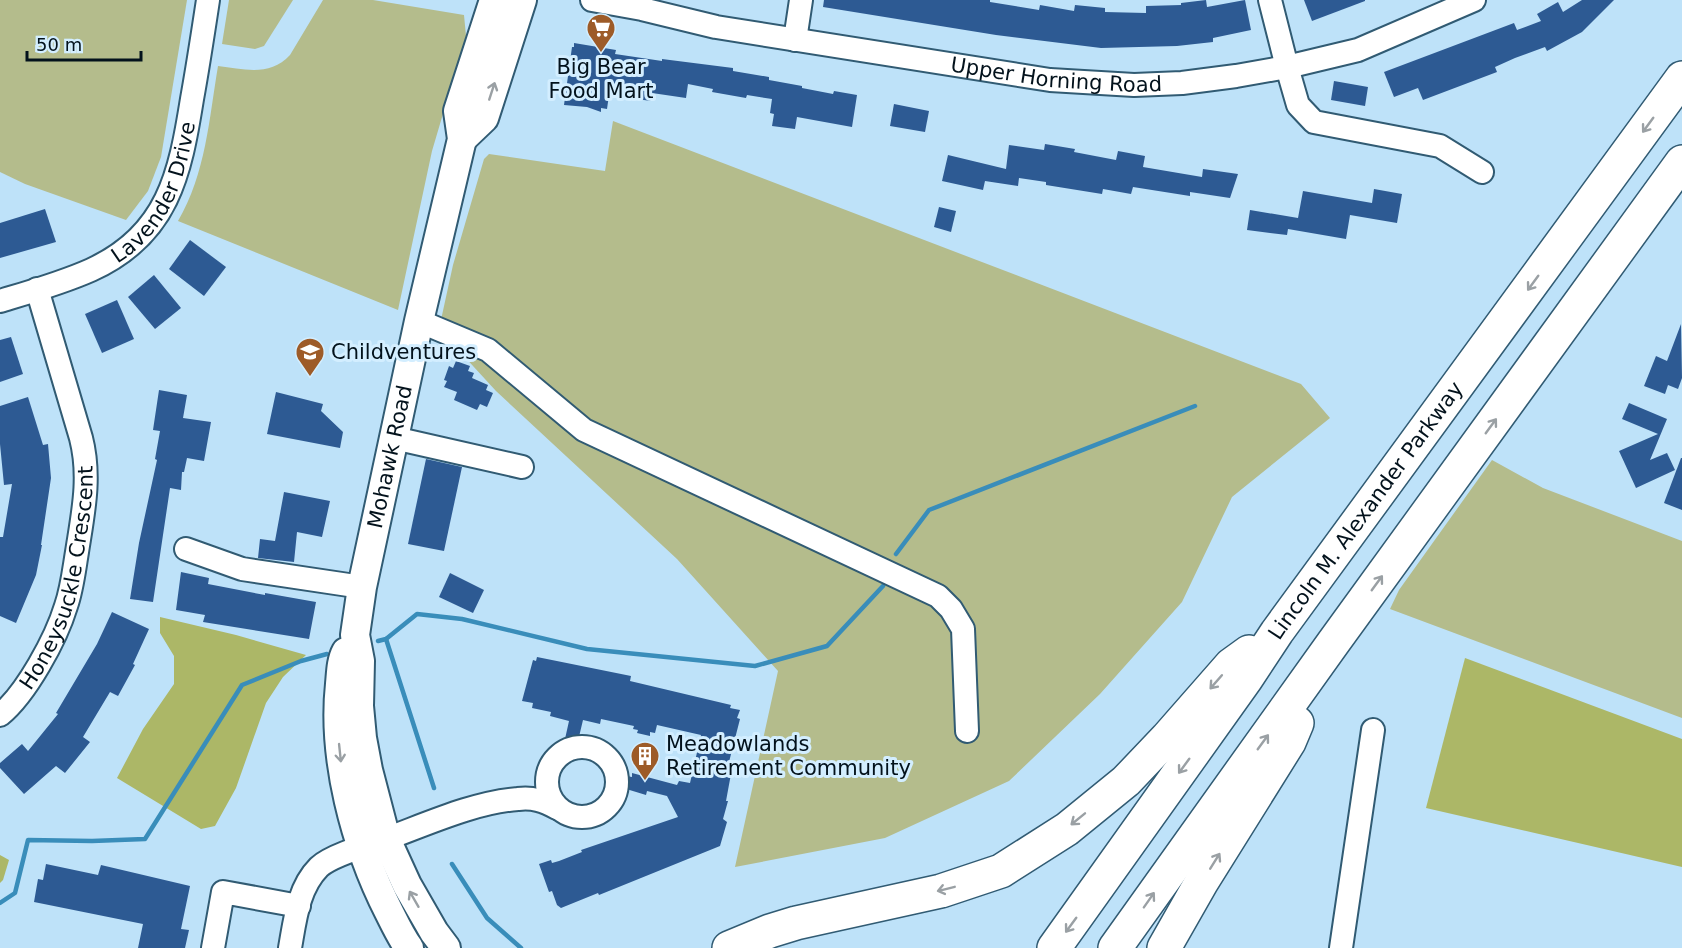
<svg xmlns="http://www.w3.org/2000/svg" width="1682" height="948" viewBox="0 0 1682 948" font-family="'DejaVu Sans',sans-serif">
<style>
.green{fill:#b4bc8c}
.forest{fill:#acb767}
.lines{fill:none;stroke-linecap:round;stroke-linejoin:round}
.stream{stroke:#398dba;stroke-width:4.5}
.building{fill:#2d5a93}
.minor-casing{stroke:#315b73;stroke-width:26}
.major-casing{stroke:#315b73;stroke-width:32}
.highway-casing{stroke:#315b73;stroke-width:36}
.minor{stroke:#fff;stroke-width:22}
.major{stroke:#fff;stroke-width:28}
.highway{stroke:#fff;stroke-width:33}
.oneway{stroke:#9aa0a4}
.labels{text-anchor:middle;stroke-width:6;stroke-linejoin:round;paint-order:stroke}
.poi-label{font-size:21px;fill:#03121c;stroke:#d3eeff;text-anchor:start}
.street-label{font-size:21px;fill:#03121c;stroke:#d3eeff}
</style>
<rect width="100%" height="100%" fill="#bee2f9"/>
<!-- green -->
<g class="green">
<path d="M0,0H187L161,157L148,191L126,220L25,184L0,172Z"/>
<path d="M229,0H293L264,46L255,49L222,44Z"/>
<path d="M323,0H373L464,15L466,36L432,151L398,310L178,221C206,173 209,119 218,66C244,69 270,77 290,55Z"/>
<path d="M613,121L1301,384L1330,418L1232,497L1182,602L1100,694L1009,781L885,838L735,867L778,671L677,559L496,391L439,329L453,265L484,159L489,154L605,171Z"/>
<path d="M1492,460L1543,488L1682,541V718L1390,609L1399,590Z"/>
</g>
<!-- forest -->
<g class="forest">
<path d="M160,617L236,635L306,655L283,677L266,703L236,788L215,826L201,829L117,778L143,729L174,684V656L160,633Z"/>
<path d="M1465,658L1682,739V867L1426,808Z"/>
<path d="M0,855L9,860L3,880L0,883Z"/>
</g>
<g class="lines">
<!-- stream -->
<g class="stream">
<path d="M896,554L929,510L1195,406"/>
<path d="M386,639L434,788"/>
<path d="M378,641L386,639L417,614L462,619L587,649L755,666L827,646L883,586"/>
<path d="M452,864L487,918L521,948"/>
<path d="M0,903L15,893L28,840L92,841L145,839L242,685L301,661L327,654"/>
</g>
</g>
<!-- building -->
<g class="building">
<path d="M824,0H990V2L1039,10L1040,5L1074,11L1075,5L1105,8V12L1146,13V6L1181,5V3L1206,0L1207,7L1245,0L1251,30L1213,38V42L1177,46L1101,48L996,35L823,7Z"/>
<path d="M1304,0H1365V1L1312,21Z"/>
<path d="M1582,0H1614L1582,32L1547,51L1545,47L1515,58L1495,67L1497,72L1423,100L1418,88L1394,97L1384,72L1514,23L1517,30L1541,21L1537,14L1558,2L1563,12Z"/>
<path d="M574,43L616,50L615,54L662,61V59L733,68V71L769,77V80L802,86V88L833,94L834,91L857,95L852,127L797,117L795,129L772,126L774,114L770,113L772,99L747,95L746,98L712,92L713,89L688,84L686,98L652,93L651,101L609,95L607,109L601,108V112L587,107L564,105L572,47H574Z"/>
<path d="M1334,81L1368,87L1365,106L1331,100Z"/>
<path d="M894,104L929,111L925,132L890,126Z"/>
<path d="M1045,144L1075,149L1074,152L1116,160L1118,151L1145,156L1143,167L1202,177L1203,169L1238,174L1230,198L1190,192V196L1133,187L1131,194L1103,189L1102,194L1046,185V182L1019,178L1018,186L985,181L983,190L942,181L948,155L1006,169L1009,145L1044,150Z"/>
<path d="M1374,189L1402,194L1397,223L1350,215L1346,239L1288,229L1287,235L1247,230L1250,210L1298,218L1303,191L1372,203Z"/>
<path d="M939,207L956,211L951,232L934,227Z"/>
<path d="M45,209L56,242L0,258V223Z"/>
<path d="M190,240L226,267L204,296L169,269Z"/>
<path d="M154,275L181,308L155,329L128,297Z"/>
<path d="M117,300L134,339L102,353L85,314Z"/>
<path d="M1681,324L1682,378L1678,389L1668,385L1665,394L1644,386L1656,356L1667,361Z"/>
<path d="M11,337L23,374L0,382V340Z"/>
<path d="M456,361L470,366L468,371L474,373L472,378L488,385L486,390L493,393L487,407L480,404L477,410L454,400L457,392L444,387L447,381L444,380L449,366L453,368Z"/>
<path d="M159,390L187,395L183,418L211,422L204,461L187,458L184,472H182L181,490L170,488L153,602L130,599L139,543L157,460L155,459L160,431L153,430Z"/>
<path d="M276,392L323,404L321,411L343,432L340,448L267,434Z"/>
<path d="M28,397L43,445L48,444L51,478L41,545H42L36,575L16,623L0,616V537H3L12,484L4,485L0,444V406Z"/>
<path d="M1629,403L1667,419L1650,460L1667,453L1675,470L1636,488L1619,451L1658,434L1622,419Z"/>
<path d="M1681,458H1682V510L1664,503Z"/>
<path d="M426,459L462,467L444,551L408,544Z"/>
<path d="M284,492L330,501L322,537L297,532L294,562L258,558L260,539L275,541Z"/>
<path d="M181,572L209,578L208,584L265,595V593L316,602L309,639L203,622L205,615L176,610Z"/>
<path d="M450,573L484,590L473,613L439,597Z"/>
<path d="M112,612L149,629L133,664L135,665L118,696L110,692L83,737L90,742L65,773L56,766L24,794L0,768V763L22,744L28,751L58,714L56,713L97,644Z"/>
<path d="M537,657L631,676L630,681L731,705L730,708L740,710L737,718L740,719L729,762L733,763L726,801H728L723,819L727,822L720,846L599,895L598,893L561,908L557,905L552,891L549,892L539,864L551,860L552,863L559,861L582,852L581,850L678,817L667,796L647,791L646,795L623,788L626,776L632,777V773L677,785L679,781L690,783L701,735L657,725L655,733L650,732V736L637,733L638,730L633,729L634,726L601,719L600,724L583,720L578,741L565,739L569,721L550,716L551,712L532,708L533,703L522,701L533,660L536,661Z"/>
<path d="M46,864L98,875L101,865L190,886L181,929L189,930L185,948H138L143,924L34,902L38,879L43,880Z"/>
</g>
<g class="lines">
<!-- minor casing -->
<g class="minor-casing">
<g id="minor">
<path id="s1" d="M592,0L642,9L716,27L1050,80L1134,85L1182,83L1236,76L1287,67L1358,50L1474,0"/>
<path d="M1270,0L1287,67L1298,105L1314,122L1440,146L1482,172"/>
<path d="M795,40L801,0"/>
<path id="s2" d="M0,301C30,292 62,283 91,270C168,235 180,174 192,99C198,66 203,33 208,0"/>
<path d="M419,321L488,350L584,430L938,596L951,609L963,629L967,731"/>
<path d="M394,438L522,467"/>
<path d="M186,549L242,569L362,587"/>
<path id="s3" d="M0,715C26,694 56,639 66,606C72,589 74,570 77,552C83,513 91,477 81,438L37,289"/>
<circle cx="582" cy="782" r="35"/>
<path d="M213,948L223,892L299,906"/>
<path d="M290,948C295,920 298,888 319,867C332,855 368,845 386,839C427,824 475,802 518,799C533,797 544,801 557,808"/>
<path d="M1341,948L1373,730"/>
</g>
</g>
<!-- major casing -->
<g class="major-casing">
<g id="major">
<path d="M462,139L484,118L522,0"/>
<path d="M346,652C341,661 341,674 340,684C332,758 355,845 389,912C395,924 401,937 409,948"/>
<path id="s4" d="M446,948L434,932L407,885L386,839L368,770L362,738L359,706L360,661L355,635L362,587L419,321L462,139L458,111L494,0"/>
</g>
</g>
<!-- highway casing -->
<g class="highway-casing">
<g id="highway">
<path d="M729,948L770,931L796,923L941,891L1001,871L1067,829L1126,781L1167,738L1231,665L1249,652"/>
<path id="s5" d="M1054,948L1246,679L1277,632L1682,78"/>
<path d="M1115,948L1333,643L1682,162"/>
<path d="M1164,948L1201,883L1289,742L1297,723"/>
</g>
</g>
<!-- minor -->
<use href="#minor" class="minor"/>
<!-- major -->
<use href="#major" class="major"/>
<!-- highway -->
<use href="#highway" class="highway"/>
</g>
<!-- one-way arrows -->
<defs><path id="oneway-shaft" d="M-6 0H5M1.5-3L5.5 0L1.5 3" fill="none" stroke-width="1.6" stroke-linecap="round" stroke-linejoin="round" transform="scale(1.5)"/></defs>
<g class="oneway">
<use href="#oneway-shaft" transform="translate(492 91) rotate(-72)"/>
<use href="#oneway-shaft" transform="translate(1648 125) rotate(126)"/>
<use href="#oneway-shaft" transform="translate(1533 283) rotate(126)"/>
<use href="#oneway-shaft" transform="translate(1491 426) rotate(-54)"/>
<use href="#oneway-shaft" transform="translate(1377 583) rotate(-54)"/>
<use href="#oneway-shaft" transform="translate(1216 682) rotate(131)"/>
<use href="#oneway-shaft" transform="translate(1263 742) rotate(-54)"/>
<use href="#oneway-shaft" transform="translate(340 753) rotate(84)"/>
<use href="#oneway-shaft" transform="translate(1184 766) rotate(126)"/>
<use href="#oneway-shaft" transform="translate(1078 819) rotate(141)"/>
<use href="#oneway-shaft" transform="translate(1215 861) rotate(-58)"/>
<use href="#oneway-shaft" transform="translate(946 889) rotate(166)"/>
<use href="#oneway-shaft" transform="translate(414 899) rotate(-120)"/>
<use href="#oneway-shaft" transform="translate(1149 900) rotate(-55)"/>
<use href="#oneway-shaft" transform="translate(1071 925) rotate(126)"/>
</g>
<!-- icons -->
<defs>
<g id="supermarket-pin" transform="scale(1.5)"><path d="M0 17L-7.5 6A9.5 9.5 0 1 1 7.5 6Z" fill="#9d5b28" stroke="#d3eeff"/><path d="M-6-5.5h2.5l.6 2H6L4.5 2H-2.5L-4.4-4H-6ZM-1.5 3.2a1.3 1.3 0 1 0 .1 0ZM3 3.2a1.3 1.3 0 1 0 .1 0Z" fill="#fff"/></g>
<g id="school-pin" transform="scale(1.5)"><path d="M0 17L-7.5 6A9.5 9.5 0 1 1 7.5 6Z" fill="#9d5b28" stroke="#d3eeff"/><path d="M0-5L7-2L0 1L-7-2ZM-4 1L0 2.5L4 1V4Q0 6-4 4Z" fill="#fff"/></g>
<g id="building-pin" transform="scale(1.5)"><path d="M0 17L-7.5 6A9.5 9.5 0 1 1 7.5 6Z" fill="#9d5b28" stroke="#d3eeff"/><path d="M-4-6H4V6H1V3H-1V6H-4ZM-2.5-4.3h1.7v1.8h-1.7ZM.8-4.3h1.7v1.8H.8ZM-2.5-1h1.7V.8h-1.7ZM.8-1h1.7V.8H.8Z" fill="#fff"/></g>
</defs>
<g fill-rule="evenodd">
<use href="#supermarket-pin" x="601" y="28"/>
<use href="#school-pin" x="310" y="352"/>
<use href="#building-pin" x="645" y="756"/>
</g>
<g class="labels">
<!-- poi labels -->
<g class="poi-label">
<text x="601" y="74" text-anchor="middle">Big Bear<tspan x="601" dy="24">Food Mart</tspan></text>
<text x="331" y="359">Childventures</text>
<text x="666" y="751">Meadowlands<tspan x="666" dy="24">Retirement Community</tspan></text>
</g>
<!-- street labels -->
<g class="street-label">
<text dy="7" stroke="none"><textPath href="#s1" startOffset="471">Upper Horning Road</textPath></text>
<text dy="7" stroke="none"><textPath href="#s2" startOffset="202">Lavender Drive</textPath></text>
<text dy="7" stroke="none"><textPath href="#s4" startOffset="514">Mohawk Road</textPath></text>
<text dy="7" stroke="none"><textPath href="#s5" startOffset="537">Lincoln M. Alexander Parkway</textPath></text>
<text dy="7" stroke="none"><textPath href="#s3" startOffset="154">Honeysuckle Crescent</textPath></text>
</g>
</g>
<!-- scale -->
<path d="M27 51v9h114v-9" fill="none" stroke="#03121c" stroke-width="3"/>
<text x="36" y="51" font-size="18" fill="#03121c" stroke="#d3eeff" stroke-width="4.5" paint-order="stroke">50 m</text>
</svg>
